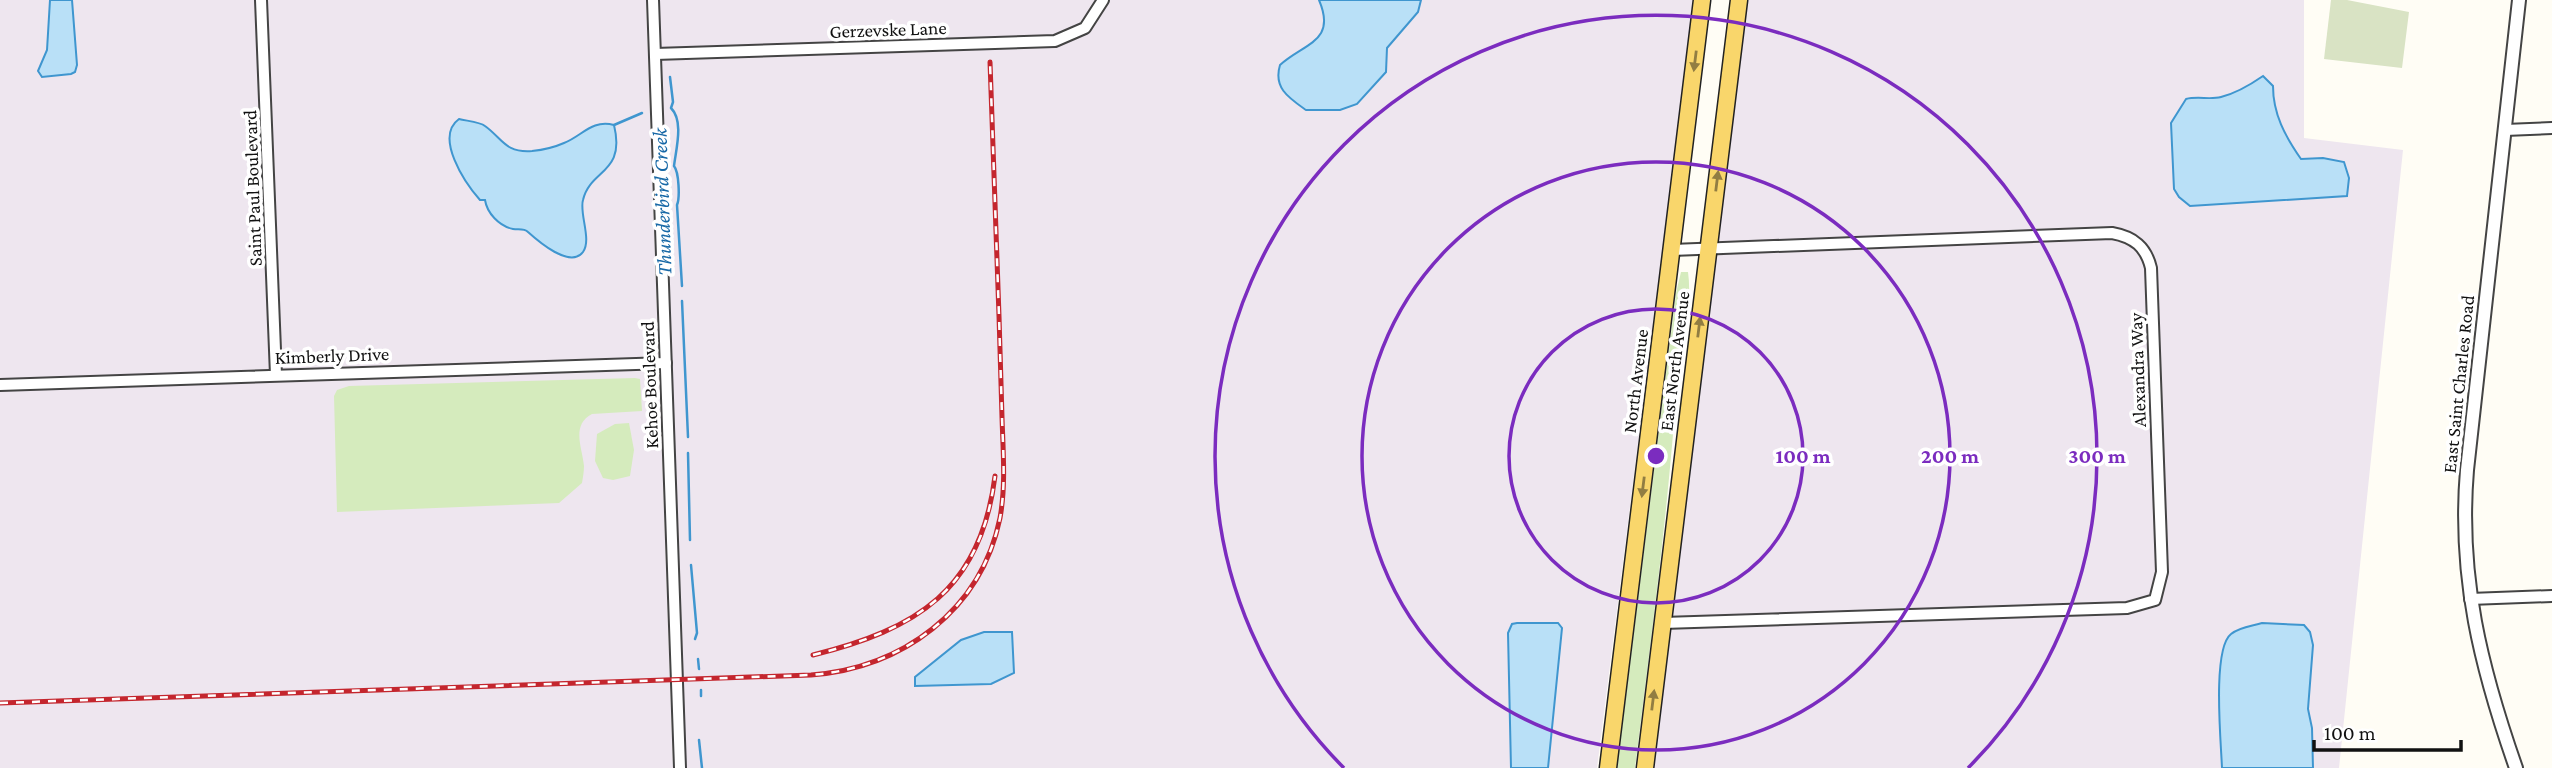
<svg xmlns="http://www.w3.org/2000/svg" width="2552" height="768" viewBox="0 0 2552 768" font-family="'Crimson Pro',serif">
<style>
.industrial{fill:#eee6ef}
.green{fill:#d5ebbd}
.cemetery{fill:#d9e3c4}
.water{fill:#b9e0f7;stroke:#3f96cf;stroke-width:2}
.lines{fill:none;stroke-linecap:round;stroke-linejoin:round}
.stream{stroke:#3f96cf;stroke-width:2.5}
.minor-casing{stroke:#444;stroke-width:14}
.tertiary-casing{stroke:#444;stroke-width:16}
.primary-casing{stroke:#222;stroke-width:19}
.minor{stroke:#fff;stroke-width:10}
.tertiary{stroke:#fff;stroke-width:12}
.primary{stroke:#f9d66b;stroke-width:16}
.rail-casing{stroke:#c4262e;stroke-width:5}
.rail{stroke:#fff;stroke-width:2.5;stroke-dasharray:8;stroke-linecap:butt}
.oneway{fill:#917d42}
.ring{fill:none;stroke:#7b2cbf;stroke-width:3.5}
.labels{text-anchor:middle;stroke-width:7;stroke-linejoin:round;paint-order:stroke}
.street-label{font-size:19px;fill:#111;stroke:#fff}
.water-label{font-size:21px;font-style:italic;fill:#1768a6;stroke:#fff}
.centre{fill:#7b2cbf;stroke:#fff;stroke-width:3.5}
.ring-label{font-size:21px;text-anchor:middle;font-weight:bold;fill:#7b2cbf;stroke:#fff;stroke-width:7;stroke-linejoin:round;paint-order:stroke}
</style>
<rect width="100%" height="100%" fill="#fffdf5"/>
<!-- industrial -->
<g class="industrial">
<path d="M0,0H646L673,768H0Z"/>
<path d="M658,0H1694L1597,768H685Z"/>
<path d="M1747,0H2304V138L2403,150L2339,768H1651Z"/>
</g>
<!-- green -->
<g class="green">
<path d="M1681,272H1688C1693,306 1680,348 1677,383C1668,512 1651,640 1635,768H1617L1676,293Z"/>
<path d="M635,378L640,379L642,411L592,414C571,425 582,447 584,466C584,471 583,477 582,483L559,503L337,512L334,396L337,390L349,386Z"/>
<path d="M629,423L634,450L630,476L613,480L603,478L595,461L597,434L615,424Z"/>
</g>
<!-- cemetery -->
<path class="cemetery" d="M2331,0H2347L2409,12L2402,68L2324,59Z"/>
<!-- water -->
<g class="water">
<path d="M50,0H72L77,65L75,72L71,74L42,77L38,71L47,50Z"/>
<path d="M1319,0H1421L1418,12L1387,48L1386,72L1357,104L1340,110H1306C1289,98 1273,88 1280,65C1304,43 1337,42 1319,0Z"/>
<path d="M2263,76L2273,86C2273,114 2285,136 2301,159L2323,158L2344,162L2349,178L2347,196L2190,206L2179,197L2174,189L2171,123L2186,99C2198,96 2210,100 2221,97C2237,93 2250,85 2263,76Z"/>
<path d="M459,119C467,121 480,122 485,126C503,139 505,153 532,151C542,150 555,147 564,143C582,136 592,119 614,125C626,174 590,169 583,200C579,213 592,240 583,252C570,269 538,241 528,232C524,228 518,230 513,229C499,226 487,213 485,200H480C465,183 434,137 459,119Z"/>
<path d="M1517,623H1558L1562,628L1548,768H1511L1508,633L1512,624Z"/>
<path d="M2262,623L2304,625L2310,632L2313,645L2308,709L2312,728L2313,768H2222C2221,742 2212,649 2231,634C2239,627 2252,626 2262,623Z"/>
<path d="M984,632H1012L1014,673L991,684L915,686V677L961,640Z"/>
</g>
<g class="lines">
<!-- stream -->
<g class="stream">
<path d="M670,77L673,102L671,108C684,121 676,149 674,166C679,172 680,198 677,205L682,286"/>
<path d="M614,125L642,113"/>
<path d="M682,301L688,437"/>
<path d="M688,453L690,540"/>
<path d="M691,565L697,633L695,639"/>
<path d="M698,659L699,669"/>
<path d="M701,690V696"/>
<path d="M699,740L702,768"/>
</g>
<!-- minor casing -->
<g class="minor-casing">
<g id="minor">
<path d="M261,0L276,375"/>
<path d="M653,0L680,768"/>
<path d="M655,54L1055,41L1085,28L1103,0"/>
<path d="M2505,130L2552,128"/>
<path d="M0,385L666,363"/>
<path d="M2470,599L2552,596"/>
<path d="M1663,623L2127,608L2155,600L2162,572L2151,268C2146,247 2134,237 2112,233L1672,250"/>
</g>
</g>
<!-- tertiary casing -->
<g class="tertiary-casing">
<path id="tertiary" d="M2516,768C2481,668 2458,577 2467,470L2519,0"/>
</g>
<!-- primary casing -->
<g class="primary-casing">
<g id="primary">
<path d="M1608,768L1702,0"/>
<path d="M1645,768L1739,0"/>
</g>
</g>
<!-- minor -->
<use href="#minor" class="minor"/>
<!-- tertiary -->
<use href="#tertiary" class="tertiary"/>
<!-- primary -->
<use href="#primary" class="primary"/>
<!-- rail casing -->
<g class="rail-casing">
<g id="rail">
<path d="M813,655C917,629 981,590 995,476"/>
<path d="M0,703L811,675C902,668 981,611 1000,518C1006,485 1003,451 1002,417C1001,384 1000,350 999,316C996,232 993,147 990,62"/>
</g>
</g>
<!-- rail -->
<use href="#rail" class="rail"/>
</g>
<!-- one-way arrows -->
<defs><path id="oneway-solid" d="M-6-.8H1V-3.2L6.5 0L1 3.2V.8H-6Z" transform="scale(1.75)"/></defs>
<g class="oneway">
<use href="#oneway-solid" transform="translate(1695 61) rotate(97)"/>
<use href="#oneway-solid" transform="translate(1717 181) rotate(-83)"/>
<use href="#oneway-solid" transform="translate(1699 327) rotate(-83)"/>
<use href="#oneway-solid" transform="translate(1643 487) rotate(97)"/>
<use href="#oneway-solid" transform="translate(1653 700) rotate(-83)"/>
</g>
<!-- distance rings -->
<g class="ring">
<circle cx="1656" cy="456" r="147"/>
<circle cx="1656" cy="456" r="294"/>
<path d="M1344 768A441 441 0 1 1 1968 768"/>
</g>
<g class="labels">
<!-- street labels -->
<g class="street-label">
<text transform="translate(888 29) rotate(-2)" y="7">Gerzevske Lane</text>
<text transform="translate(252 188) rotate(-92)" y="7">Saint Paul Boulevard</text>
<text transform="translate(332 355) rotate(-2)" y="7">Kimberly Drive</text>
<text transform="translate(1674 361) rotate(-83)" y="7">East North Avenue</text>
<text transform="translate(2137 370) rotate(-92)" y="7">Alexandra Way</text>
<text transform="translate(1635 381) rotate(-83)" y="7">North Avenue</text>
<text transform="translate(2458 384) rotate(-84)" y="7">East Saint Charles Road</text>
<text transform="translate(649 385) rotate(-92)" y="7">Kehoe Boulevard</text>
</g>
<!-- water labels -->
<g class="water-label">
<text transform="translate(662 202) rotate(-92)" y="7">Thunderbird Creek</text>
</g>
</g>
<circle cx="1656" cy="456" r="10" class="centre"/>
<g class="ring-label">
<text x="1803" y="463">100 m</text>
<text x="1950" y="463">200 m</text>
<text x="2097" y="463">300 m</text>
</g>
<!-- scale -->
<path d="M2314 740v10h147v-10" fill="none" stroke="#111111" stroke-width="3.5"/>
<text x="2324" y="740" font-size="21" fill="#111111" stroke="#ffffff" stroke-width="5" paint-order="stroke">100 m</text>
</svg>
